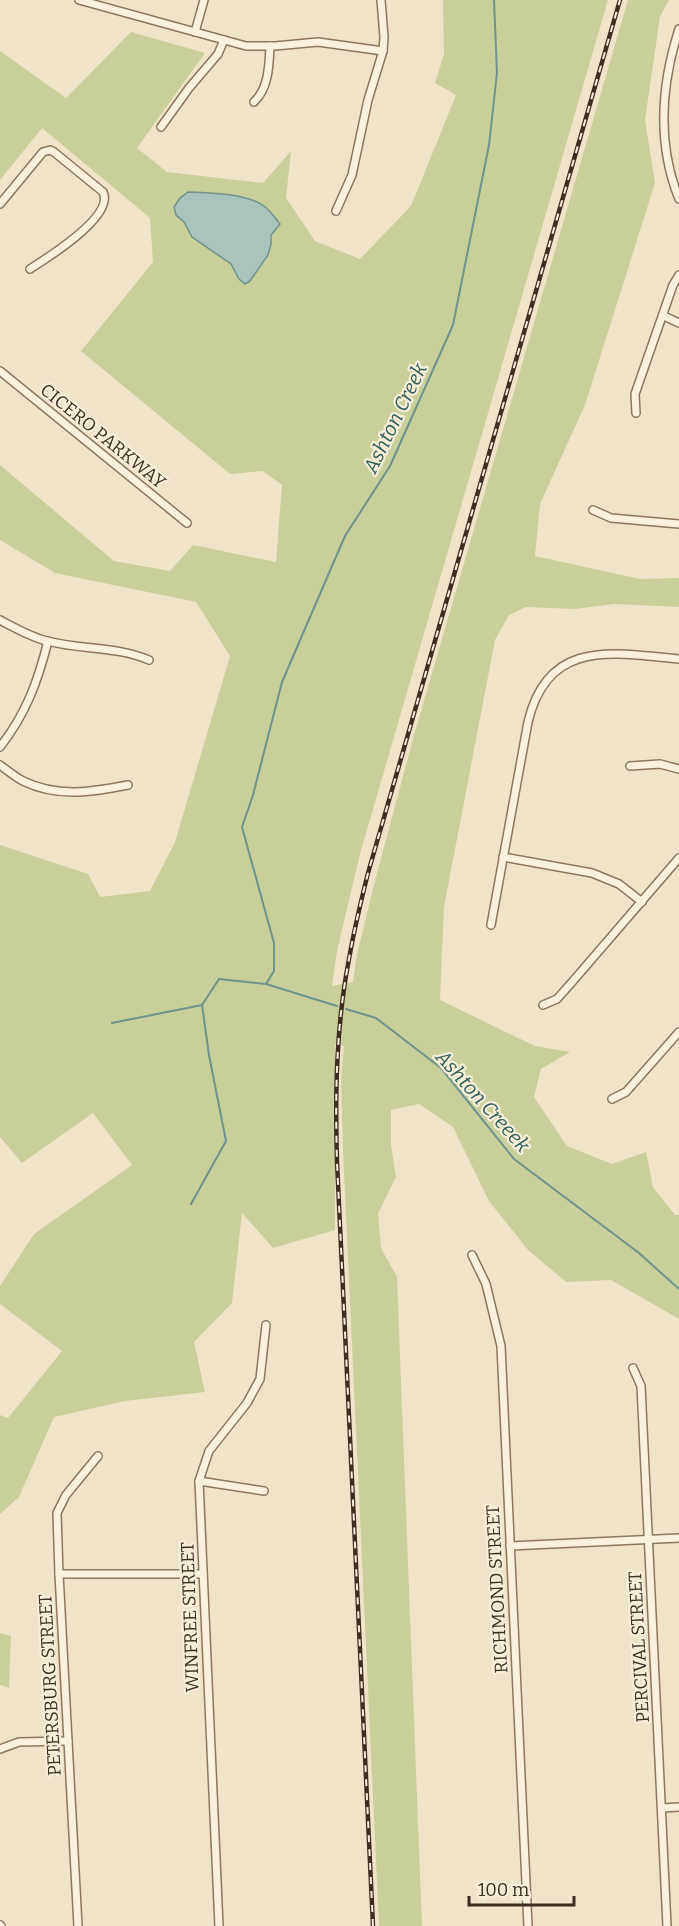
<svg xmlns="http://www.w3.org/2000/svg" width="679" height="1926" viewBox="0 0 679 1926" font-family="Bitter,serif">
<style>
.green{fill:#c9cf9b}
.water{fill:#a9c4bc;stroke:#6f938a;stroke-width:1.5}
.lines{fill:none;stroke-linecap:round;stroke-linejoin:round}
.stream{stroke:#6f938a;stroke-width:2}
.street-casing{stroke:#8d765c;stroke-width:10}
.street{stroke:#faf1dc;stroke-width:7}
.rail-casing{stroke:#3d2e20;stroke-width:4.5}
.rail{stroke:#f7eed8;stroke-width:2;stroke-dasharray:7;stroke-linecap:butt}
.labels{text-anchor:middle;stroke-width:4.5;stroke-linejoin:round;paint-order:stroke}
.street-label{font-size:18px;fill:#3d2e20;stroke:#f7eed8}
.water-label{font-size:20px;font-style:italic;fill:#2f5d5a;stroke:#f7eed8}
</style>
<rect width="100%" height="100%" fill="#f0e4c8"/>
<!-- green -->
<g class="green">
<path d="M443,0H608L360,854L337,951L332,986L353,982L357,954L376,877L414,735L628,0H669L660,17L645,120L655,183L585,405L540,504L535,556L640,579L679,578V607L614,604L575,609L526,607L509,615L495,640L444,907L440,1000L535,1046L570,1052L541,1069L534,1097L567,1146L612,1164L646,1152L653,1187L675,1215H679V1319L611,1280L566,1282L528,1250L489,1201L453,1127L419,1104L391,1110V1145L396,1177L378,1214L381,1248L397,1277L422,1926H379L343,1151L341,1080L344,1046L335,1044V1230L273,1248L242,1213L232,1303L194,1342L205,1392L125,1401L54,1417L19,1497L0,1514V1415L8,1418L62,1351L0,1304V1286L34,1234L132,1165L93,1113L22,1163L0,1137V845L88,874L100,897L150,891L175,842L230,656L196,602L55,573L0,540V465L114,561L170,571L193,545L276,562L282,485L263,471L230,474L81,351L153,262L150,218L42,128L0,180V51L66,98L131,32L205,53L137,148L167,172L263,183L291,151L286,198L315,241L360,259L411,206L456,95L435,83L444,54Z"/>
<path d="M0,1633L11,1636L9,1688L0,1685Z"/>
</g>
<!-- water -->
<path class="water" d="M188,192C210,193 245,193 264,206C270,210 275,218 280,224L271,235V244L268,255L250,281L245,284L239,279L231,264L192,237L184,222L176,215L174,207L180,198Z"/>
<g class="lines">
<!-- stream -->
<g class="stream">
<path d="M266,984L274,971V943L242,827L253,795L282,682L345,536L390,466L453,325L489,145L497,73L494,0"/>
<path d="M346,1009L376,1018L441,1068L514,1159L639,1253L679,1289"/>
<path d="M112,1023L202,1005L219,979L266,984L337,1006"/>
<path d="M191,1204L226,1141L209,1055L202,1005"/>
</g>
<!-- street casing -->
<g class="street-casing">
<g id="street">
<path d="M79,0L246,46H275L318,42L383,51"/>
<path d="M679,29C661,85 657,144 679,199"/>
<path d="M195,32L204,0"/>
<path d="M254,102C269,88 269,65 270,46"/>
<path d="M161,127L189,88L218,54L224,40"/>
<path d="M0,204L43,152L50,150L54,152L103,192C115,216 47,258 30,269"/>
<path d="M336,211L352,175L368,100L383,51L384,37L381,0"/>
<path d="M664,316L679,323"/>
<path d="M0,371L187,523"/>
<path d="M636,413L635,394L673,285L679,275"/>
<path d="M593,510L611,518L679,524"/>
<path d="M0,620C15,628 31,637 47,641C81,650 117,646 149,660"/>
<path d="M0,747C26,714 38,681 48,641"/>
<path d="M0,765C7,770 15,777 23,781C58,798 92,792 128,785"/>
<path d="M630,766L660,764L679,769"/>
<path d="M503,857L592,873L619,884L642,902"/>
<path d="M491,925L528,722C548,638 613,653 679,659"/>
<path d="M543,1005L557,999L573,981L679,858"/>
<path d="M612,1099L626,1092L679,1032"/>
<path d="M472,1255L486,1284L501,1346L528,1926"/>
<path d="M633,1368L641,1386L667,1926"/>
<path d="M199,1481L264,1491"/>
<path d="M510,1546L679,1538"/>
<path d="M59,1574H203"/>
<path d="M0,1749L19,1742L68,1741"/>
<path d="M662,1808L679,1807"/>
<path d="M0,1925L1,1926"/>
<path d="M78,1926L59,1574L57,1513L66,1495L98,1456"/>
<path d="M219,1926L199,1481L209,1451L247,1403L260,1379L266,1325"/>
</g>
</g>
<!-- street -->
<use href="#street" class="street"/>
<!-- rail casing -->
<g class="rail-casing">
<path id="rail" d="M373,1926L337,1162C335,1094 336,1026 349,959C354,930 361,901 368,873L620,0"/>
</g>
<!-- rail -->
<use href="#rail" class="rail"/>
</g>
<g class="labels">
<!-- street labels -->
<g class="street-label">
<text transform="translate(103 436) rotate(39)" y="6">CICERO PARKWAY</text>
<text transform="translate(497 1589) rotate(-93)" y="6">RICHMOND STREET</text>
<text transform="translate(190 1617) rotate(-92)" y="6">WINFREE STREET</text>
<text transform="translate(639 1647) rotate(-93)" y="6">PERCIVAL STREET</text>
<text transform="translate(50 1685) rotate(-93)" y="6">PETERSBURG STREET</text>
</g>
<!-- water labels -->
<g class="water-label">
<text transform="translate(395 418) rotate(-64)" y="7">Ashton Creek</text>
<text transform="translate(483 1101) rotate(48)" y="7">Ashton Creeek</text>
</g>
</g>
<!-- scale -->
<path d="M469 1896v9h105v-9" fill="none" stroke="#3d2e20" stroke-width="3"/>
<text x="478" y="1896" font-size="18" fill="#3d2e20" stroke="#f7eed8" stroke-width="4.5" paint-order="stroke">100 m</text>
</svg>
